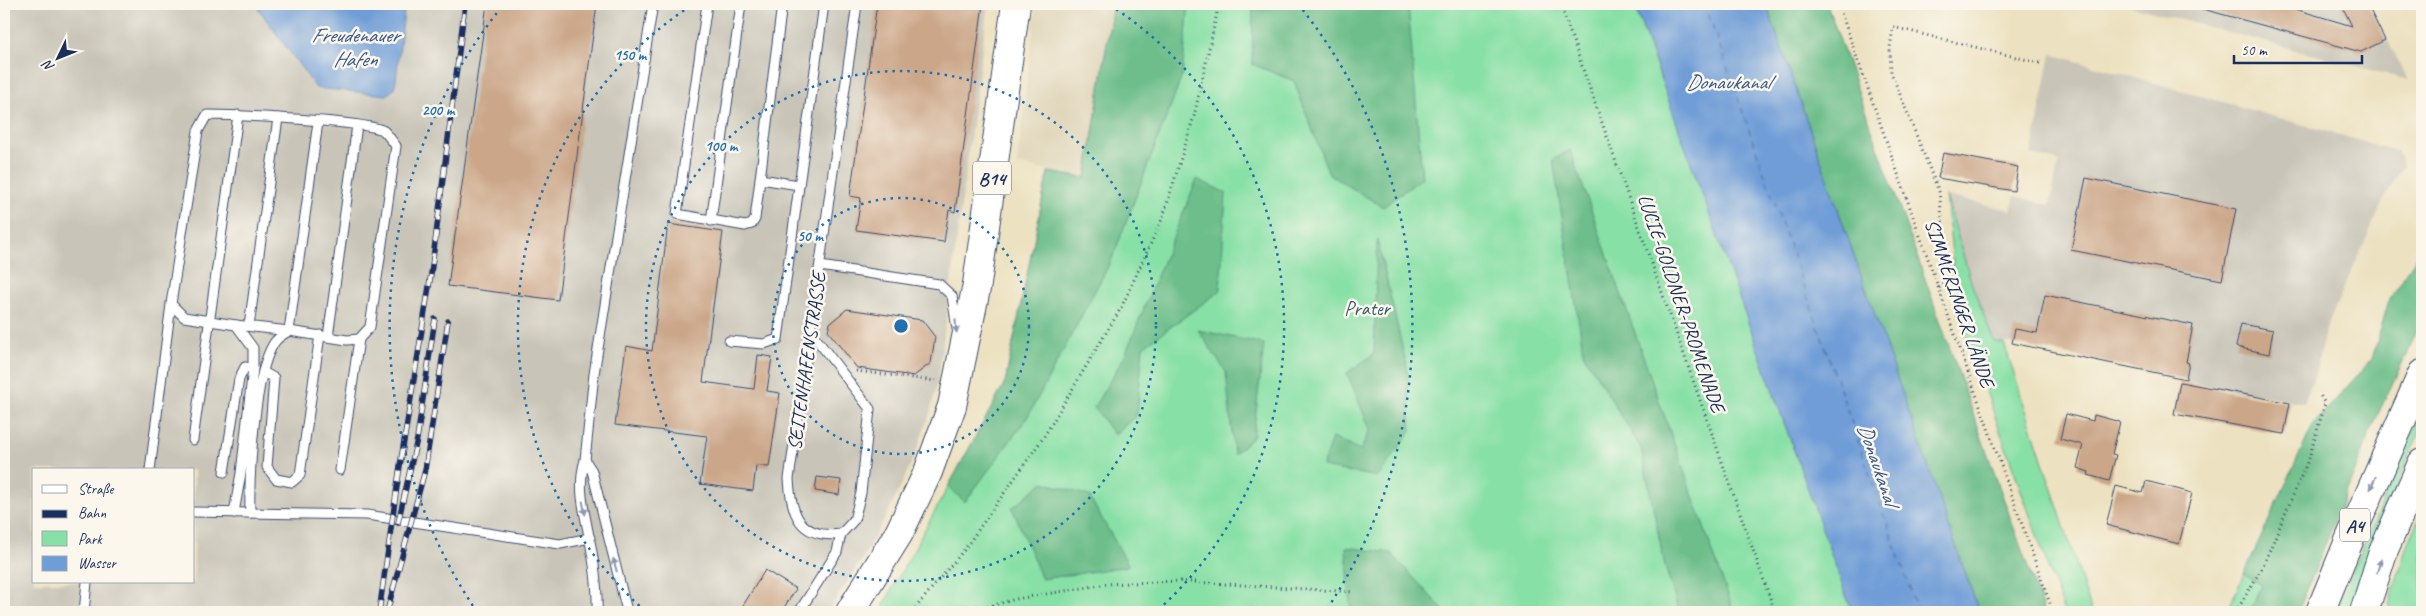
<svg xmlns="http://www.w3.org/2000/svg" width="2426" height="616" viewBox="0 0 2426 616" font-family="Caveat,sans-serif">
<style>
.built{fill:#ded3b6}
.industrial{fill:#c8c4b8;fill-rule:evenodd}
.green{fill:#87e0a5;stroke:#518882}
.forest{fill:#6dbe8a;stroke:#447674}
.water{fill:#6f9dd7;stroke:#45669a}
.lines{fill:none;stroke-linecap:round;stroke-linejoin:round}
.ferry{stroke:#385688;stroke-width:1;stroke-dasharray:6 5;stroke-linecap:butt}
.building{fill:#cba688}
.lane-casing{stroke:#3a4a6d;stroke-width:11}
.primary-casing{stroke:#3a4a6d;stroke-width:30}
.highway-casing{stroke:#3a4a6d;stroke-width:30}
.path{stroke:#3a4a6d;stroke-width:3;stroke-dasharray:1 4;stroke-linecap:butt}
.lane{stroke:#fff;stroke-width:9}
.primary{stroke:#fff;stroke-width:28}
.highway{stroke:#fff;stroke-width:28}
.rail-casing{stroke:#1b2f5e;stroke-width:5.5}
.rail{stroke:#fbf7ec;stroke-width:4;stroke-dasharray:11;stroke-linecap:butt}
.oneway{fill:#8d97ae}
.ring{fill:none;stroke:#1f6fb2;stroke-width:2.5;stroke-dasharray:2.5 5}
.labels{text-anchor:middle;stroke-width:5;stroke-linejoin:round;paint-order:stroke}
.shield{fill:#fbf7ec;stroke:#5e6b89;stroke-width:1}
.shield-label{font-size:19px;font-weight:bold;fill:#1b2f5e}
.street-label{font-size:20px;fill:#1b2f5e;stroke:#fbf7ec}
.park-label{font-size:20px;fill:#365b70;stroke:#fbf7ec}
.water-label{font-size:21px;font-style:italic;fill:#385688;stroke:#fbf7ec}
.centre{fill:#1f6fb2;stroke:#fbf7ec;stroke-width:2.5}
.ring-label{font-size:15px;text-anchor:middle;font-weight:bold;fill:#1f6fb2;stroke:#fbf7ec;stroke-width:5;stroke-linejoin:round;paint-order:stroke}
</style>
<rect width="100%" height="100%" fill="#fbf7ec"/>
<filter id="ink" filterUnits="userSpaceOnUse"><feTurbulence type="fractalNoise" baseFrequency=".02" numOctaves="2"/><feDisplacementMap in="SourceGraphic" scale="10" xChannelSelector="R" yChannelSelector="G"/><feConvolveMatrix kernelMatrix="1 2 1 2 8 2 1 2 1" color-interpolation-filters="sRGB"/></filter>
<filter id="wash" filterUnits="userSpaceOnUse"><feTurbulence type="fractalNoise" baseFrequency=".0096" numOctaves="4" result="noise"/><feDisplacementMap in="SourceGraphic" scale="20" xChannelSelector="R" yChannelSelector="G"/><feGaussianBlur stdDeviation="1.12" result="paint"/><feColorMatrix in="noise" values="0 0 0 0 0 0 0 0 0 0 0 0 0 0 0 0 0 1.4 0 .05"/><feComposite in="paint" operator="in"/></filter>
<g filter="url(#wash)">
<rect width="100%" height="100%" fill="#ece1c0"/>
<!-- built -->
<path class="built" d="M1036,4H1113L1086,179L1017,164Z"/>
<!-- industrial -->
<g class="industrial">
<path d="M4,4H255L316,88H395L405,4H988L938,379L930,413L917,450L893,503L860,563L827,612H4ZM34,470H194V582H34Z"/>
<path d="M2123,4H2369L2408,80Z"/>
<path d="M2051,54L2397,151L2403,165L2383,201L2326,328L2315,374L2304,403L2187,382L2186,379L2012,343L1994,342L1972,285L1946,196L2011,210L2015,196L2050,205L2059,161L2031,155Z"/>
</g>
<!-- green -->
<g class="green">
<path d="M1113,4H1634L1852,612H883L884,604L1005,383L1048,172L1086,178Z"/>
<path d="M1946,196L1972,285L1994,342L2004,343L2092,612H2064L1958,312Z"/>
<path d="M2422,410V425L2382,522L2351,612H2335Z"/>
<path d="M2422,513V612H2387L2408,542Z"/>
<path d="M2244,574L2261,585L2251,612H2227Z"/>
</g>
<!-- forest -->
<g class="forest">
<path d="M1113,4H1189L1182,76L1112,259L1027,418L965,502L948,487L1005,383L1048,172L1086,178Z"/>
<path d="M1253,4H1408L1422,178L1383,207L1329,174L1294,81L1252,64Z"/>
<path d="M1766,4H1827L2044,612H1979Z"/>
<path d="M1570,150L1734,612H1679L1665,566L1641,448L1584,355L1553,160Z"/>
<path d="M1197,179L1226,193L1220,291L1143,347L1137,415L1114,435L1094,407L1124,357Z"/>
<path d="M1377,239L1407,367L1411,431L1378,477L1322,467L1332,438L1361,450L1370,429L1347,373L1374,354Z"/>
<path d="M2422,249V321L2378,414L2298,612H2251L2261,585L2244,574L2313,425L2372,359L2389,300Z"/>
<path d="M1198,330L1264,344L1253,437L1234,454L1226,372Z"/>
<path d="M1043,482L1089,496L1129,566L1042,579L1012,508Z"/>
<path d="M1346,547L1391,553L1445,612H1351Z"/>
</g>
<!-- water -->
<g class="water">
<path d="M255,4H405L395,88L387,95L316,88Z"/>
<path d="M1634,4H1766L1979,612H1852Z"/>
</g>
<g class="lines">
<!-- ferry -->
<path class="ferry" d="M1705,4L1918,612"/>
</g>
<g id="blocks">
<!-- building -->
<g class="building">
<path d="M487,4H597L558,300L448,286Z"/>
<path d="M877,4H983L955,212L949,210L944,242L856,230L861,198L850,196Z"/>
<path d="M2200,4H2278L2352,26L2341,4H2367L2385,40L2361,52L2199,8Z"/>
<path d="M1943,153L2018,167L2014,191L1938,178Z"/>
<path d="M2086,178L2236,209L2222,280L2071,250Z"/>
<path d="M668,224L723,232L703,382L754,389L758,355L772,357L767,391L780,393L769,467L756,466L753,491L700,484L707,436L615,425L626,346L652,351Z"/>
<path d="M2045,295L2193,325L2186,362L2189,363L2186,379L2012,343L2015,329L2037,333Z"/>
<path d="M847,309L922,320L935,337L931,363L914,376L857,368L828,331L830,323Z"/>
<path d="M2241,324L2273,330L2269,354L2236,347Z"/>
<path d="M2180,382L2290,403L2284,434L2174,414Z"/>
<path d="M2066,414L2093,421L2094,415L2120,422L2112,454L2116,455L2109,481L2088,475L2089,472L2077,468L2083,445L2060,439Z"/>
<path d="M817,477L841,480L839,495L815,491Z"/>
<path d="M2146,481L2192,493L2179,544L2106,525L2116,486L2143,493Z"/>
<path d="M765,570L796,589L781,612H739Z"/>
</g>
</g>
</g>
<g filter="url(#ink)">
<use href="#blocks" fill-opacity="0" stroke="#3a4a6d" stroke-width="1"/>
<g class="lines">
<!-- lane casing -->
<g class="lane-casing">
<g id="lane">
<path d="M707,4L677,214L745,226L752,224L755,219L760,179L799,185"/>
<path d="M760,179L782,4"/>
<path d="M711,221L741,4"/>
<path d="M820,266L939,284L952,296L957,329"/>
<path d="M236,325L289,331L318,122"/>
<path d="M249,326L278,118"/>
<path d="M811,332L870,409L861,493L854,520L841,534"/>
<path d="M328,337L357,125"/>
<path d="M729,341L764,344L778,339L824,4"/>
<path d="M263,372L274,378L267,467L276,479L292,482L300,475L320,335"/>
<path d="M193,440L238,115"/>
<path d="M585,460L592,471L626,607L625,612"/>
<path d="M150,470L171,304"/>
<path d="M340,470L359,339"/>
<path d="M224,472L239,379L245,367L253,368"/>
<path d="M194,512L367,515L560,544L590,538"/>
<path d="M234,513L241,473L253,368V348L236,325L184,317L171,304L198,131L207,115C231,115 370,121 384,131C388,135 392,141 396,146L370,327L359,339L347,340L289,331C284,334 277,338 274,343C254,373 249,476 250,513"/>
<path d="M84,612L87,582"/>
<path d="M597,612C598,587 594,561 589,536C584,510 577,486 585,460L594,374L653,4"/>
<path d="M799,612L837,552L841,534C800,539 791,515 789,479L857,4"/>
</g>
</g>
<!-- primary casing -->
<g class="primary-casing">
<path id="primary" d="M850,612L899,533L928,472L952,406L977,284L1016,4"/>
</g>
<!-- highway casing -->
<g class="highway-casing">
<g id="highway">
<path d="M2320,612L2351,536L2422,374"/>
<path d="M2364,612L2383,552L2422,463"/>
</g>
</g>
<!-- path -->
<g class="path">
<path d="M1560,4L1775,612"/>
<path d="M1838,4L2053,612"/>
<path d="M1939,288L1949,276L1939,192L1891,72L1890,48L1893,27L2040,63"/>
<path d="M856,371L936,381"/>
<path d="M912,612L964,550L1043,438L1121,308L1163,217L1194,116L1219,4"/>
<path d="M968,612L1016,599L1107,584L1179,581L1354,592"/>
<path d="M2236,612L2262,568L2309,458L2325,404L2319,393"/>
</g>
<!-- lane -->
<use href="#lane" class="lane"/>
<!-- primary -->
<use href="#primary" class="primary"/>
<!-- highway -->
<use href="#highway" class="highway"/>
<!-- rail casing -->
<g class="rail-casing">
<g id="rail">
<path d="M398,523L417,439L435,319"/>
<path d="M379,612L400,466L431,274L465,4"/>
<path d="M387,612L425,470L448,321"/>
</g>
</g>
<!-- rail -->
<use href="#rail" class="rail"/>
</g>
<!-- one-way arrows -->
<defs><path id="oneway-solid" d="M-6-.8H1V-3.2L6.5 0L1 3.2V.8H-6Z" transform="scale(1.25)"/></defs>
<g class="oneway">
<use href="#oneway-solid" transform="translate(956 326) rotate(85)"/>
<use href="#oneway-solid" transform="translate(2373 483) rotate(113)"/>
<use href="#oneway-solid" transform="translate(584 508) rotate(79)"/>
<use href="#oneway-solid" transform="translate(615 565) rotate(-105)"/>
<use href="#oneway-solid" transform="translate(2379 566) rotate(-72)"/>
</g>
</g>
<!-- distance rings -->
<g class="ring">
<circle cx="901" cy="326" r="128"/>
<circle cx="901" cy="326" r="255"/>
<path d="M645 611A383 383 0 0 1 692 5M1110 5A383 383 0 0 1 1157 611"/>
<path d="M477 612A511 511 0 0 1 504 4M1298 4A511 511 0 0 1 1325 612"/>
</g>
<g class="labels">
<!-- shield labels -->
<g class="shield">
<rect x="973" y="161.5" width="38" height="33" rx="4"/>
<rect x="2340" y="508.5" width="30" height="33" rx="4"/>
</g>
<g class="shield-label">
<text x="992" y="185">B14</text>
<text x="2355" y="532">A4</text>
</g>
<!-- street labels -->
<g class="street-label">
<text transform="translate(1682 303) rotate(71)" y="7">LUCIE-GOLDNER-PROMENADE</text>
<text transform="translate(1960 303) rotate(71)" y="7">SIMMERINGER LÄNDE</text>
<text transform="translate(806 361) rotate(-82)" y="7">SEITENHAFENSTRASSE</text>
</g>
<!-- park labels -->
<g class="park-label">
<text x="1367" y="315">Prater</text>
</g>
<!-- water labels -->
<g class="water-label">
<text x="355" y="42">Freudenauer<tspan x="355" dy="24">Hafen</tspan></text>
<text x="1728" y="89">Donaukanal</text>
<text transform="translate(1878 464) rotate(71)" y="7">Donaukanal</text>
</g>
</g>
<circle cx="901" cy="326" r="8" class="centre"/>
<g class="ring-label">
<text x="630" y="60">150 m</text>
<text x="438" y="115">200 m</text>
<text x="721" y="151">100 m</text>
<text x="810" y="241">50 m</text>
</g>
<!-- margin -->
<rect width="2426" height="616" fill="none" stroke="#fbf7ec" stroke-width="20"/>
<!-- legend -->
<rect x="32" y="468" width="162" height="115" fill="#fbf7ec" stroke="#a1a7b3"/>
<rect x="42" y="485" width="25" height="8" fill="#ffffff" stroke="#a1a7b3"/>
<text x="78" y="494" font-size="15" fill="#1b2f5e">Straße</text>
<rect x="42" y="510" width="25" height="8" fill="#1b2f5e" stroke="#a1a7b3"/>
<text x="78" y="518" font-size="15" fill="#1b2f5e">Bahn</text>
<rect x="42" y="531" width="25" height="15" fill="#87e0a5" stroke="#a1a7b3"/>
<text x="78" y="544" font-size="15" fill="#1b2f5e">Park</text>
<rect x="42" y="556" width="25" height="15" fill="#6f9dd7" stroke="#a1a7b3"/>
<text x="78" y="568" font-size="15" fill="#1b2f5e">Wasser</text>
<!-- north arrow -->
<g transform="translate(58 58) rotate(227)" stroke="#fbf7ec" stroke-width="4" paint-order="stroke">
<path d="M0-4L9 19L0 12L-9 19Z" fill="#1b2f5e"/>
<text y="-8" font-size="14" font-weight="bold" text-anchor="middle" fill="#1b2f5e">N</text>
</g>
<!-- scale -->
<path d="M2234 55v8h128v-8" fill="none" stroke="#1b2f5e" stroke-width="2.5"/>
<text x="2241" y="55" font-size="15" fill="#1b2f5e" stroke="#fbf7ec" stroke-width="4" paint-order="stroke">50 m</text>
</svg>
